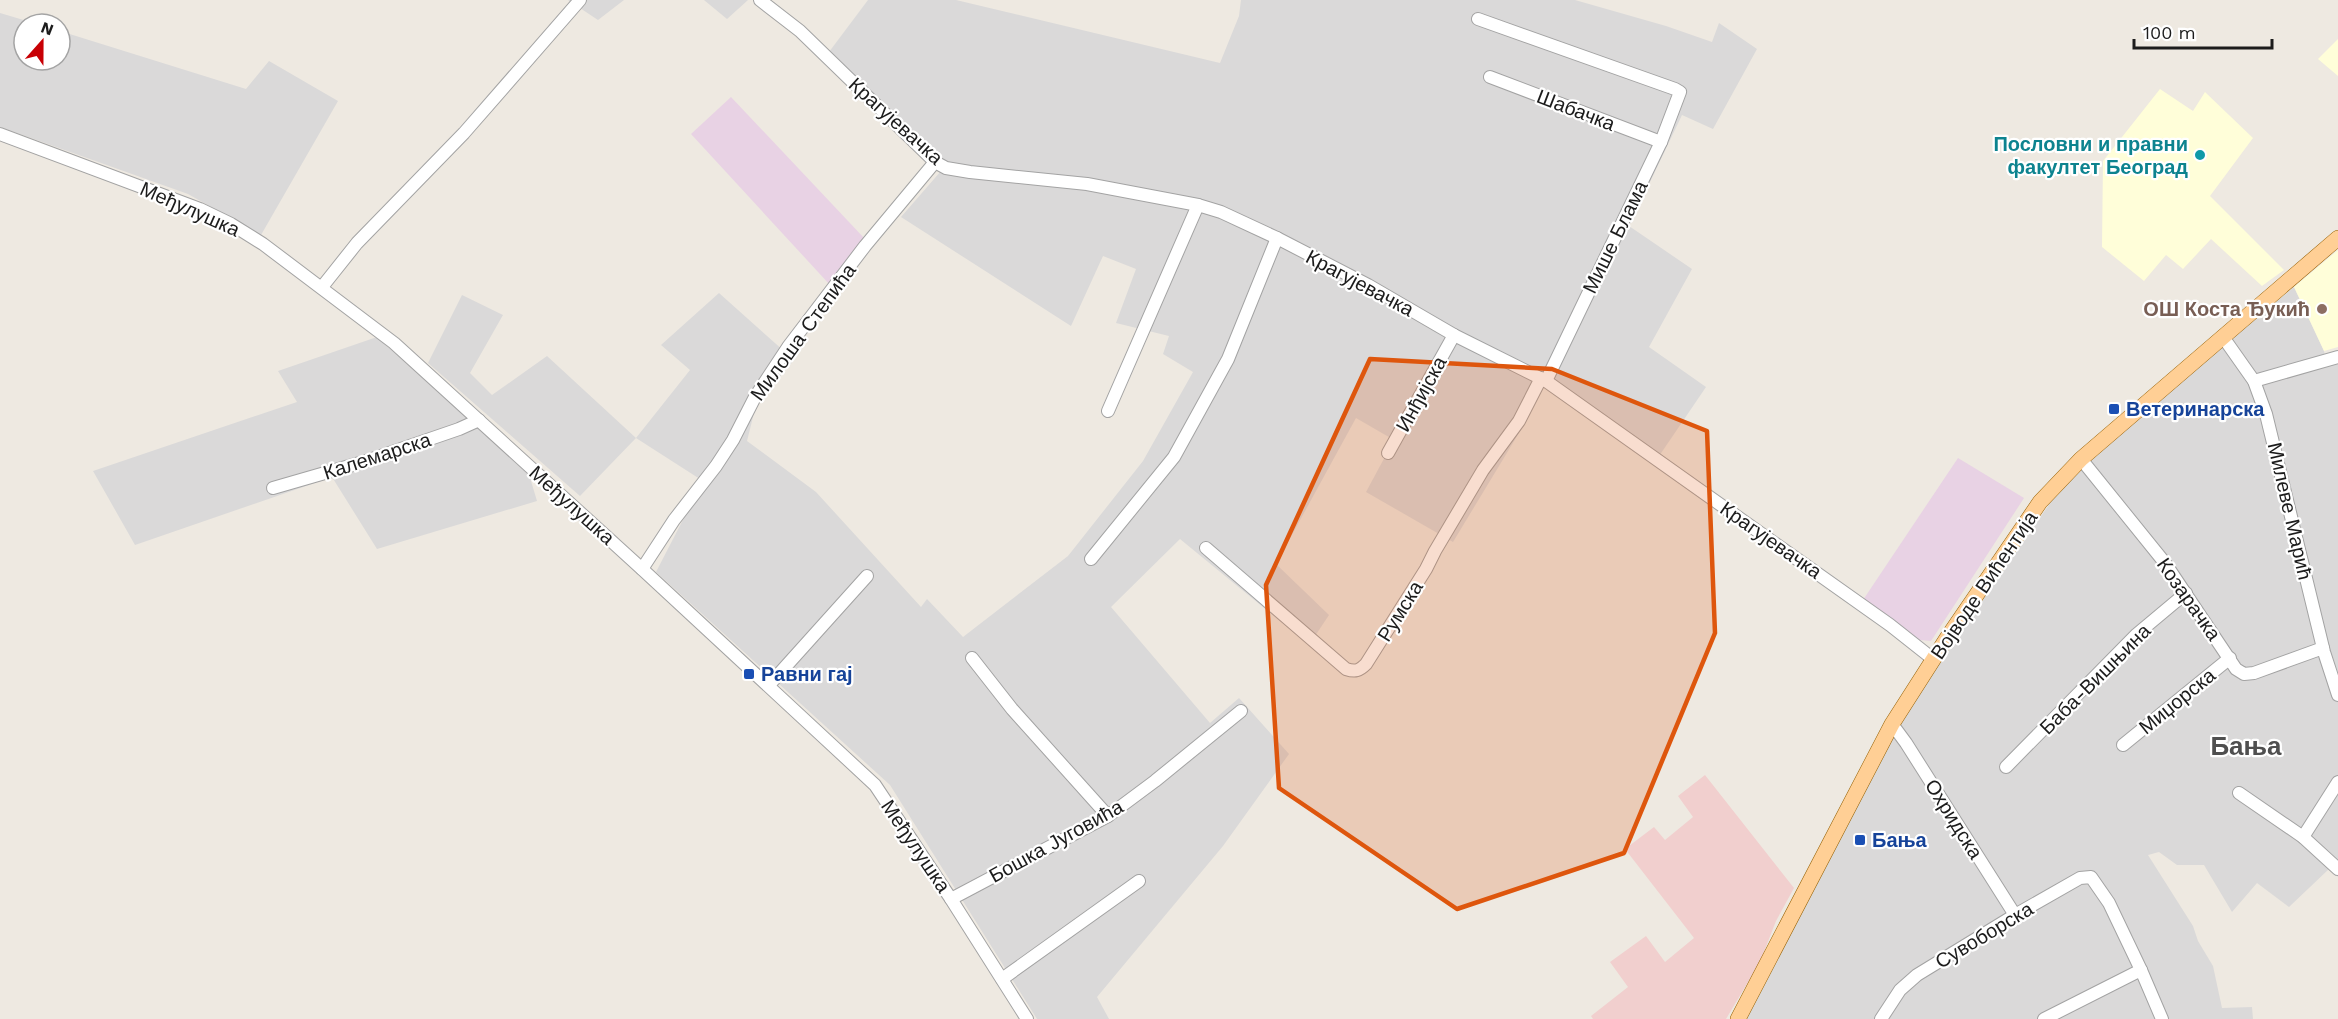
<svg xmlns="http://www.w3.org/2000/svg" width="2338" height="1019" viewBox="0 0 2338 1019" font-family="'Work Sans',sans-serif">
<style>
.residential{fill:#dad9d9}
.commercial{fill:#f1cfce}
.industrial{fill:#e8d2e4}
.education{fill:#fffed9}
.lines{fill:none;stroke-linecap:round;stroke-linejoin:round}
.minor-casing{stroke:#a3a3a3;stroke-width:14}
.major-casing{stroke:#945f00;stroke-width:16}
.minor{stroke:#fff;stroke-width:12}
.major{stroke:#ffcf95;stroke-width:15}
.marked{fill:#de560d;fill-opacity:0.2;stroke:#de560d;stroke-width:4.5;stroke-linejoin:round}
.culture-dot{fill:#0f9aa8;stroke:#fff;stroke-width:2}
.education-dot{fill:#8d6e63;stroke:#fff;stroke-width:2}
.transit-dot{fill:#1a4fb4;stroke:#fff;stroke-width:2}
.labels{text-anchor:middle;stroke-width:4.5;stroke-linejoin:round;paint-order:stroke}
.street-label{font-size:20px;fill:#1c1c1c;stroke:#fff}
.culture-label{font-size:20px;font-weight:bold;fill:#0d838f;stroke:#fff;text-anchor:end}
.education-label{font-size:20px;font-weight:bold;fill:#785e54;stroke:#fff;text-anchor:end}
.transit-label{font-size:20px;font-weight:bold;fill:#164399;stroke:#fff;text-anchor:start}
.district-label{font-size:26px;font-weight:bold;fill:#4f4f4f;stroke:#fff}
</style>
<rect width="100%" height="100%" fill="#eee9e1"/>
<!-- residential -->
<g class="residential">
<path d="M568,0H624L598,20Z"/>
<path d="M704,0H748L727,19Z"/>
<path d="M868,0H956L1220,63L1239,16L1241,0H1575L1666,26L1712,42L1719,23L1757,49L1713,129L1682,115L1629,226L1692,269L1649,347L1706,387L1653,465L1541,383L1522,428L1453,542L1366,492L1394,440L1356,418L1276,564L1329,615L1309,645L1180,539L1111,607L1210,723L1239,698L1289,754L1223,846L1097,997L1109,1019H1037L890,785L656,572L703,481L636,438L580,496L428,363L462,295L503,315L470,373L492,395L547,356L636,438L690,370L661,345L719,293L794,360L756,405L747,441L816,492L921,607L927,599L963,637L1068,556L1143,461L1193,372L1163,354L1169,336L1116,323L1136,269L1103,256L1071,326L901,217L941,171L823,60Z"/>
<path d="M0,13L37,24H24V60H60V31L246,89L269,61L338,101L261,235L188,194L0,127Z"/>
<path d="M2294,287L2324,351L2326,361L2338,359V877L2329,869L2289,907L2257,883L2232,912L2204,865H2177L2159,852L2148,855L2193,926L2198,941L2213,966L2222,1008L2252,1007L2253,1019H1740L1901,717L2062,486L2186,377Z"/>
<path d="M377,337L528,471L537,501L377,549L332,477L135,545L93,471L297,402L278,371Z"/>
</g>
<!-- commercial -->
<path class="commercial" d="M1705,775L1794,888L1776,921L1760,962L1726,1019H1593L1591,1016L1628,987L1610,962L1646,936L1665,962L1694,938L1625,849L1654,827L1665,840L1693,817L1678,796Z"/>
<!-- industrial -->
<g class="industrial">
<path d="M731,97L865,239L830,285L691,134Z"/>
<path d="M1958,458L2024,498L1931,641L1920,640L1863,600Z"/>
</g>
<!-- education -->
<g class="education">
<path d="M2338,39V76L2318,59Z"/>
<path d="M2160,89L2193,111L2205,92L2253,138L2210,196L2284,270L2262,286L2211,239L2183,269L2166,255L2144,281L2102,247L2103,161Z"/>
<path d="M2338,250V347L2324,351L2294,287Z"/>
</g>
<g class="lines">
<!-- minor casing -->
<g class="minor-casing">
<g id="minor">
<path d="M760,0L800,31L935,162L946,168L970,172L1087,184L1198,205L1221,212L1277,238L1368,285L1454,335L1546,381L1890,625L1933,659"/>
<path d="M1478,19L1675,89L1680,92L1661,142L1546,381"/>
<path d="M1490,77L1661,142"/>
<path d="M0,134L200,209L231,224L263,244L394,343L642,569L875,785L951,899L1027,1019"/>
<path d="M322,287L357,243L464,133L580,0"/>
<path d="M2223,337L2254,381L2266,414L2324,652L2338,695"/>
<path d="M2254,381L2338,357"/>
<path d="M1108,411L1198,205"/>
<path d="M1388,453L1454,335"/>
<path d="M2081,459L2165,563L2236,669L2244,674L2254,673L2323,648"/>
<path d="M273,488L363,462L459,429L479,420"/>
<path d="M1206,548L1346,669C1355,672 1359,671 1366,664L1426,569L1435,551L1483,470L1519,421L1541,378"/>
<path d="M1091,559L1174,457L1228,359L1277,238"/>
<path d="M642,569L674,520L716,466L733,440L755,397L788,347L865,246L935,162"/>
<path d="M972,658L1012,709L1108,816"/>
<path d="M769,685L867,576"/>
<path d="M1892,724L1906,743L2015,915"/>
<path d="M2123,745L2230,658"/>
<path d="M2006,767L2137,634L2186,593"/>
<path d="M2239,793L2303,837L2338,869"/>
<path d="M2303,837L2338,782"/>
<path d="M951,899L1108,816L1155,781L1241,711"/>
<path d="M1002,979L1139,881"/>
<path d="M1881,1019L1900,990L1917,975L2015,915L2080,878L2091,877L2109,903L2141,970L2162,1019"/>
<path d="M2044,1019L2141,970"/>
</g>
</g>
<!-- major casing -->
<g class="major-casing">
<path id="major" d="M1738,1019L1892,724L1947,638L2040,502L2081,459L2338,238"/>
</g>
<!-- minor -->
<use href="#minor" class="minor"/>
<!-- major -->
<use href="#major" class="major"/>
</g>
<!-- marked area -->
<path class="marked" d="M1370,359L1552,369L1707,431L1715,633L1624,853L1457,909L1279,788L1266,585Z"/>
<!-- markers -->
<circle class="culture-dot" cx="2200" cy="155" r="6"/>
<circle class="education-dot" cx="2322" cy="309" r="6"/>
<g class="transit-dot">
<rect x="2108" y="403" width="12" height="12" rx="3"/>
<rect x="743" y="668" width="12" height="12" rx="3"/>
<rect x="1854" y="834" width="12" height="12" rx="3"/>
</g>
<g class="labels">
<!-- street labels -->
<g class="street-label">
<text transform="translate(1576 110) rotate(21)" y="7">Шабачка</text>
<text transform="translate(896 121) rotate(42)" y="7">Крагујевачка</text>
<text transform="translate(190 209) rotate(24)" y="7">Међулушка</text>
<text transform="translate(1615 237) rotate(-64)" y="7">Мише Блама</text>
<text transform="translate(1360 283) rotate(28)" y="7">Крагујевачка</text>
<text transform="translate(803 332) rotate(-54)" y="7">Милоша Степића</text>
<text transform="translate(1421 394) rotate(-61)" y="7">Инђијска</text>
<text transform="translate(377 456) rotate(-18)" y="7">Калемарска</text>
<text transform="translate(572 505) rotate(42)" y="7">Међулушка</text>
<text transform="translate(2290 511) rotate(77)" y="7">Милеве Марић</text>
<text transform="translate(1771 540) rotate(35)" y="7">Крагујевачка</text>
<text transform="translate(1984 585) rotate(-56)" y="7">Војводе Вићентија</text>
<text transform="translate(2189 599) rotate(55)" y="7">Козарачка</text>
<text transform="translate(1400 611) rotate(-58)" y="7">Румска</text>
<text transform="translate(2095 679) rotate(-45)" y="7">Баба-Вишњина</text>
<text transform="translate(2177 701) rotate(-39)" y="7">Миџорска</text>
<text transform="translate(1954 819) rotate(58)" y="7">Охридска</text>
<text transform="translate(1056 841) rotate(-29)" y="7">Бошка Југовића</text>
<text transform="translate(916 846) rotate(56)" y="7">Међулушка</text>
<text transform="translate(1984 935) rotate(-31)" y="7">Сувоборска</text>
</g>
<!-- culture labels -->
<g class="culture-label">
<text x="2188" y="151">Пословни и правни<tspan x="2188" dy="23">факултет Београд</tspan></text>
</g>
<!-- education labels -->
<g class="education-label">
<text x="2310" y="316">ОШ Коста Ђукић</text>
</g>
<!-- transit labels -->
<g class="transit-label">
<text x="2126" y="416">Ветеринарска</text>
<text x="761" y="681">Равни гај</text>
<text x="1872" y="847">Бања</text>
</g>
<!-- district labels -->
<g class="district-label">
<text x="2246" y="755">Бања</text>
</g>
</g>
<!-- north arrow -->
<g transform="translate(42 42) rotate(21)"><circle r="28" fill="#ffffff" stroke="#a4a4a4" stroke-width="1.5"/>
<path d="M0-4.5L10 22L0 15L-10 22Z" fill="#c80005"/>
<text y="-9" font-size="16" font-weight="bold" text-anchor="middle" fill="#1c1c1c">N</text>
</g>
<!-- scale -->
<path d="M2134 39v9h138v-9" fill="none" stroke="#1c1c1c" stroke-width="3"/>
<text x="2143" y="39" font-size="18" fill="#1c1c1c" stroke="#ffffff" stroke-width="4.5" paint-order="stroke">100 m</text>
</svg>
